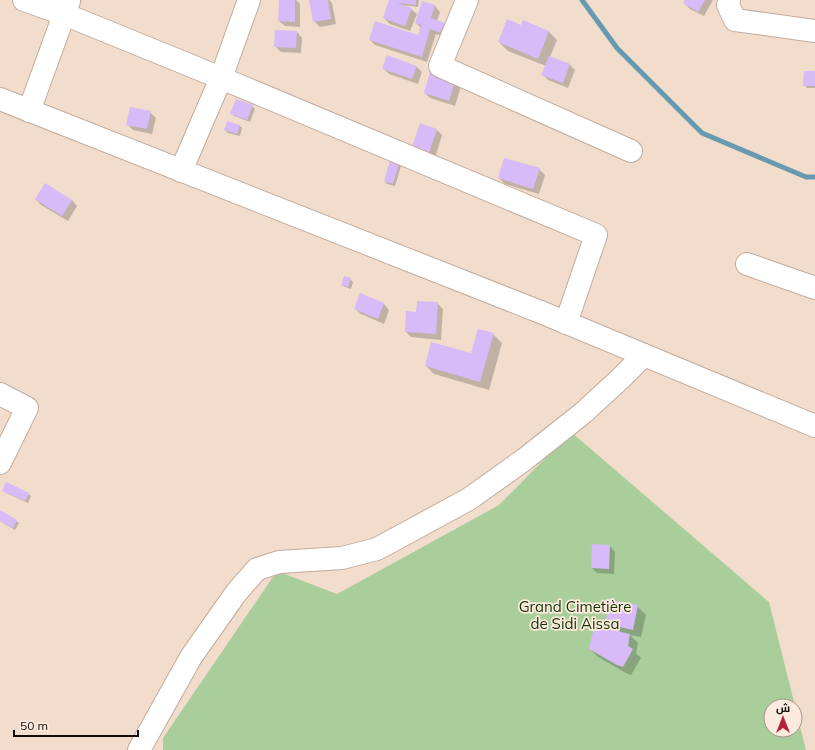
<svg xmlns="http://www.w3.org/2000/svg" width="815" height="750" viewBox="0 0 815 750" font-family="Mulish,Cairo,sans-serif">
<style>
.green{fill:#aace9b}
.shadow{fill:#0003}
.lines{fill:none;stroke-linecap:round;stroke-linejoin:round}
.stream{stroke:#679ab1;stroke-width:5}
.building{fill:#d7baf7}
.minor-casing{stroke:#c1ac9d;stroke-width:24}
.minor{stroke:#fff;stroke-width:22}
.labels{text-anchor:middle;stroke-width:3.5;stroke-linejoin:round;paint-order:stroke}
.park-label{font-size:15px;fill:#163603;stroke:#fcebde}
</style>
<rect width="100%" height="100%" fill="#f2ddcd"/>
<!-- green -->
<path class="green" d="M571,432L769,602L795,706H771V730H795V707L806,750H163V738L277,571L337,594L499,505Z"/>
<!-- shadow -->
<g class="shadow">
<path d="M280,0H296L300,4V27L285,26L279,21Z"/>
<path d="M310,0H329L332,3L336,24L320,27L314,21Z"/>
<path d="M392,0H419L418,7L403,5L411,9L417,14L410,31L390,24L384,18Z"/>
<path d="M686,0H713L704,16L690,9L684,3Z"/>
<path d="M423,2L435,6L440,12L437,21L445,24L450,30L448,38L436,34L427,62L375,45L370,40L419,36L421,28L416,23Z"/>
<path d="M524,21L549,32L557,40L550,57L569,64L575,70L568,88L548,80L543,75L546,66L508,51L499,42L522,26Z"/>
<path d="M297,32L302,38L301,53L281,52L275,46Z"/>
<path d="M417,67L422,72L418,84L389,74L384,69Z"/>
<path d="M815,72V88H807L804,85Z"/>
<path d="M431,73L461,86L455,106L430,98L425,93Z"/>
<path d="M252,106L255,109L250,122L234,116L231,113Z"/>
<path d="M150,112L156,118L152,134L133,130L127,124Z"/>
<path d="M239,125L242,128L240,136L228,133L225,130Z"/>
<path d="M437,130L442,135L435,158L418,152Z"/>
<path d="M399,164L401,166L395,186L387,184L385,181Z"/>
<path d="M539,169L545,175L539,194L505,184L499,178Z"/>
<path d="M36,199L72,200L77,206L68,221L41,205Z"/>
<path d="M350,279L353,282L351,289L345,287L342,285Z"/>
<path d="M361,295L384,304L389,310L384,324L361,314L355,309Z"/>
<path d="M437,303L443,309L441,340L411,337L406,332L417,313Z"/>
<path d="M493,334L502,343L489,390L434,374L426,366L472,354Z"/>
<path d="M3,490L28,494L31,496L28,503L6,493Z"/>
<path d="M0,511L19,523L15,530L0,521Z"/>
<path d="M610,546L615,552L614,574L597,573L592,568Z"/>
<path d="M615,602L637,606L646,615L641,637L630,635L638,643L636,653L641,658L631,675L626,673L598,657L590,649L606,625Z"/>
</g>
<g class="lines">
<!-- stream -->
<path class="stream" d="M582,0L617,48L702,133L806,177H815"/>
</g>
<!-- building -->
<g class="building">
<path d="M279,0H295V22L278,21Z"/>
<path d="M309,0H328L331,19L313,22Z"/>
<path d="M389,0H416V5L397,3L412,8L405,26L383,18Z"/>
<path d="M685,0H705L698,12L683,3Z"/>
<path d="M422,1L435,5L431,18L445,23L442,33L430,29L422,57L369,40L375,21L418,35L421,25L415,23Z"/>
<path d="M507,19L521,25L523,20L549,31L538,59L498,42Z"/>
<path d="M275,30L297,31L296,48L274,47Z"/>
<path d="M387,55L417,66L412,79L382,69Z"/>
<path d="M549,56L570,64L563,83L541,75Z"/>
<path d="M804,71H815V86H803Z"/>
<path d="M430,72L456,79L449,101L424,93Z"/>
<path d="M236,99L253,105L247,120L230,114Z"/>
<path d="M130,107L151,111L147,129L126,125Z"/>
<path d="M227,121L240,125L237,134L224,130Z"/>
<path d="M420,123L437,129L429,153L412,147Z"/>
<path d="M504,158L540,168L533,189L498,178Z"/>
<path d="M390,160L399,163L393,184L384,181Z"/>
<path d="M45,183L72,200L62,216L35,199Z"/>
<path d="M344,276L351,278L348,287L341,285Z"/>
<path d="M360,293L384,303L378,319L354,309Z"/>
<path d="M417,301L438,302L436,334L405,332L406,311L416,312Z"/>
<path d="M478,329L494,333L480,382L425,366L431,342L471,353Z"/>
<path d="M6,482L29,493L25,501L2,491Z"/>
<path d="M0,510L17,520L13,528L0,521Z"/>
<path d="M592,544L610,545L609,569L591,568Z"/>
<path d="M612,599L616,601L638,605L633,630L607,624L621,632L630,634L628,646L633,649L623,667L617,665L589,649L594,627L596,622L605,624L609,604Z"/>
</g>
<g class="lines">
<!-- minor casing -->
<g class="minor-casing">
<g id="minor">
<path d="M24,0L64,14L221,78L596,235L566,323"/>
<path d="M467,0L440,66L631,151"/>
<path d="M729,0L728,5L735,20L815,31"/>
<path d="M0,99L543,313L815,426"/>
<path d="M29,111L69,1"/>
<path d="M181,171L221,78L249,0"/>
<path d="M747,264L815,288"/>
<path d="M0,394L27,408L0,463"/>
<path d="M139,750L191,657L236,593L257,569L279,562L342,558L377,549L469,499L525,459L583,413L620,379L644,355"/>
</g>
</g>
<!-- minor -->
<use href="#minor" class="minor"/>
</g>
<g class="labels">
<!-- park labels -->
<g class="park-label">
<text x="575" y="612">Grand Cimetière<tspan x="575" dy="17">de Sidi Aissa</tspan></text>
</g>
</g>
<!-- north arrow -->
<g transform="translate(783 718)"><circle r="19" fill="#fcebde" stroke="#9f9288"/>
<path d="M0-3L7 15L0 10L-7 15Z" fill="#b5223b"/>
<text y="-6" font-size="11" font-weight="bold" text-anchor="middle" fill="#140d08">ش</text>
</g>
<!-- scale -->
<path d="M14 730v6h124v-6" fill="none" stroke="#140d08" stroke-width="2"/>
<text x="20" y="730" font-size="12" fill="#140d08" stroke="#fcebde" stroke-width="3" paint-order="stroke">50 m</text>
</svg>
